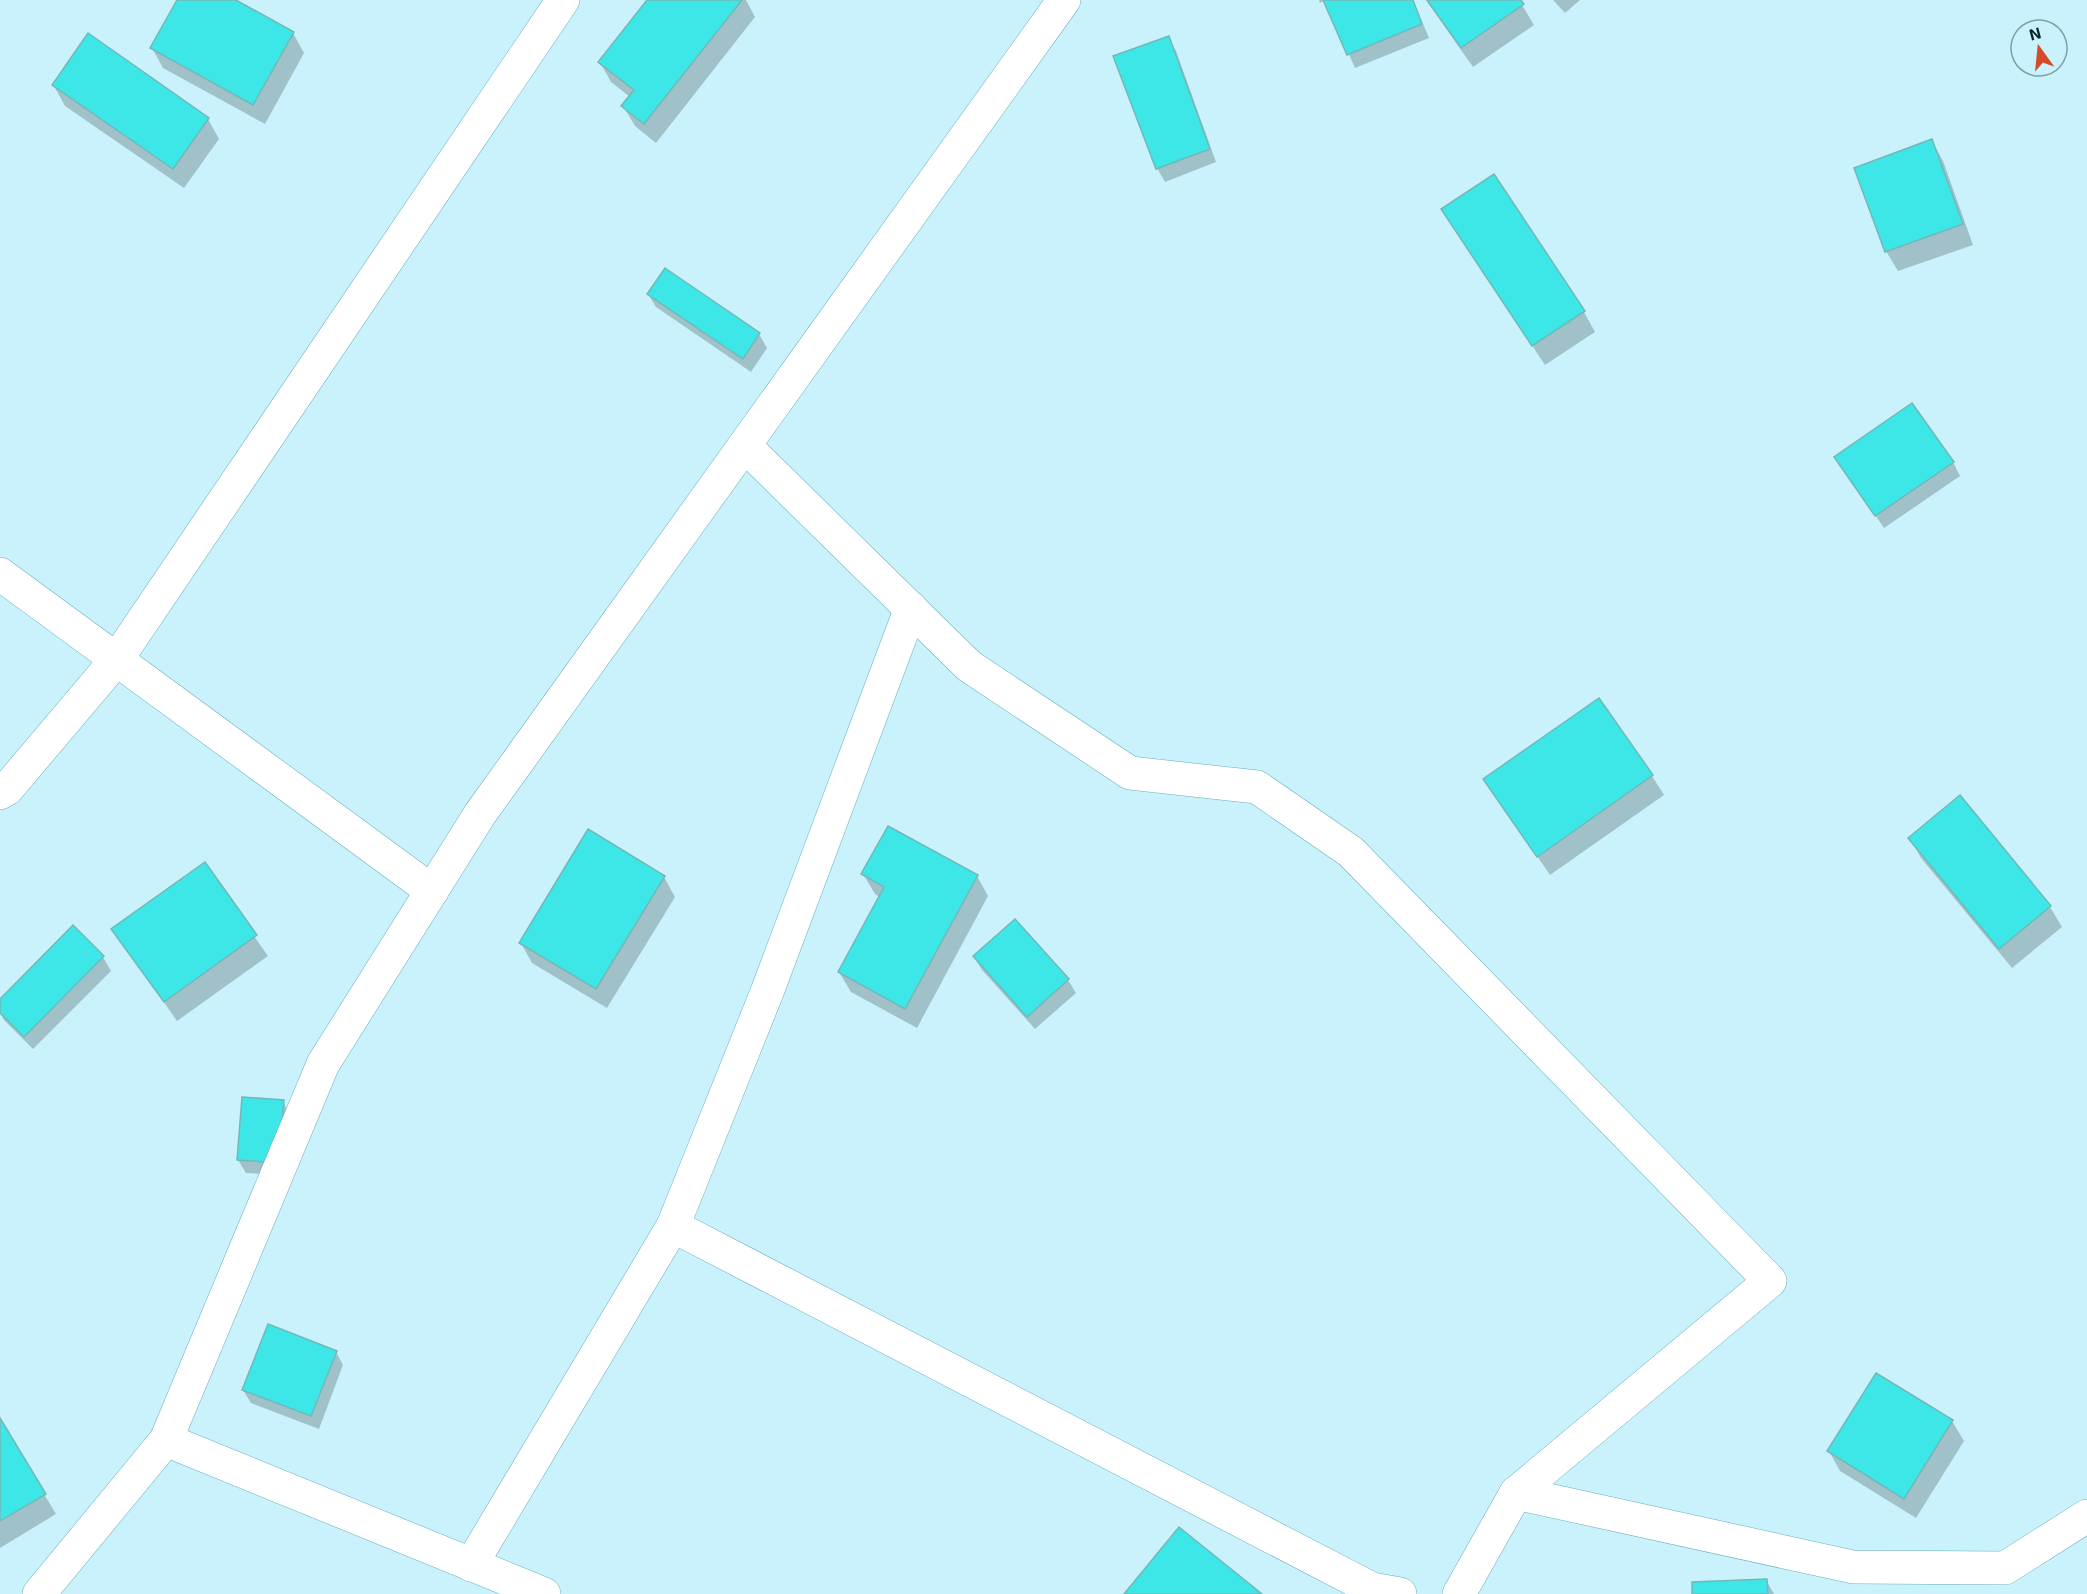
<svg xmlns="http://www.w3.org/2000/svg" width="2087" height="1594" viewBox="0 0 2087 1594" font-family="'Exo 2',sans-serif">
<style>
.shadow{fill:#0003}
.building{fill:#3de7e7;stroke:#70b9b8;stroke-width:1.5}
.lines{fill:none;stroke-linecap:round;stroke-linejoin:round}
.minor-casing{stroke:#69adbd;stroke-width:34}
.minor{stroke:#fff;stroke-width:33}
</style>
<rect width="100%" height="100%" fill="#caf2fc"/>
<!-- shadow -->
<g class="shadow">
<path d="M179,0H233L293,33L304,53L265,124L163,68L152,48Z"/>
<path d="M649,0H746L755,17L656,143L635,126L623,106L630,97L611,82L600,62Z"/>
<path d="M1319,0H1413L1429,38L1355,68L1325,0L1320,3Z"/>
<path d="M1426,0H1519L1534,25L1473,67Z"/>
<path d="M1553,0H1580L1565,13Z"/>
<path d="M1168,38L1176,51L1216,162L1165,182L1157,168Z"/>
<path d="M54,86L208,119L219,139L184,188L65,106Z"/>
<path d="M1932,141L1943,161L1973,245L1898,271L1886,251L1856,169Z"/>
<path d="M1455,229L1584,312L1595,332L1545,365Z"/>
<path d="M665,270L759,334L767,348L751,372L656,307L648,294Z"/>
<path d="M1953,462L1960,476L1884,528L1844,470Z"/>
<path d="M1652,776L1664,795L1550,875L1485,780Z"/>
<path d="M1959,798L2050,907L2062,927L2012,968L1921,858L1910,838Z"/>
<path d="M204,864L268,956L177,1021L113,929Z"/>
<path d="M863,874L977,876L988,896L917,1028L851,992L839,972L880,897L875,894Z"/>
<path d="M664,877L675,897L607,1008L532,963L521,943Z"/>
<path d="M1015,922L1068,980L1076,993L1035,1029L982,970L974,957Z"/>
<path d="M73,927L103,957L111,971L33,1049L3,1019L0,1001Z"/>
<path d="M283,1102L290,1115L286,1175L246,1173L238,1160Z"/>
<path d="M336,1352L343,1365L319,1429L251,1403L243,1390Z"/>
<path d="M0,1421L56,1514L0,1548Z"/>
<path d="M1952,1421L1964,1441L1916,1518L1840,1471L1829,1451Z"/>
<path d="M1766,1580L1774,1594H1694Z"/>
</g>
<!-- building -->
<g class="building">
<path d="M177,0H236L294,32L253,105L150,48Z"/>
<path d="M647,0H742L644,124L621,106L634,90L598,62Z"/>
<path d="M1323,0H1413L1422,24L1347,55Z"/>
<path d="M1427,0H1521L1524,4L1461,48Z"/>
<path d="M88,33L209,118L173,169L52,85Z"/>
<path d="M1169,36L1210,149L1156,169L1113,56Z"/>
<path d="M1932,139L1963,224L1885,252L1854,168Z"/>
<path d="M1494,174L1585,311L1532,346L1441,209Z"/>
<path d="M665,268L760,333L743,359L647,294Z"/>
<path d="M1912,403L1954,462L1875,516L1834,457Z"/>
<path d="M1599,698L1653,775L1537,857L1483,779Z"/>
<path d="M1960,795L2051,906L1999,949L1908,838Z"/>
<path d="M888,826L978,875L905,1009L838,972L884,887L861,874Z"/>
<path d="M588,829L665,876L596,989L519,943Z"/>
<path d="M205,862L257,935L164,1002L111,929Z"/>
<path d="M1015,919L1069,979L1027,1017L973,956Z"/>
<path d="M73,925L104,956L24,1037L0,1013V999Z"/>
<path d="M242,1097L284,1100L279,1163L237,1160Z"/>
<path d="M268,1324L337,1351L311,1416L242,1390Z"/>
<path d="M1876,1373L1953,1420L1904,1499L1827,1451Z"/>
<path d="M0,1418L46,1494L0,1521Z"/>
<path d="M1179,1527L1262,1594H1124Z"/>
<path d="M1767,1579L1768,1594H1692V1582Z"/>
</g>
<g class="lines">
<!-- minor casing -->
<g class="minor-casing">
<g id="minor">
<path d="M745,446L969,666L1130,773L1257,787L1351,852L1770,1281L1516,1493L1459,1594"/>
<path d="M0,574L432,891"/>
<path d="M0,793L7,789L117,659L563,0"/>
<path d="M673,1226L1372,1589L1400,1594"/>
<path d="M166,1440L544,1594"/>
<path d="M1516,1493L1853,1567L2005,1568L2087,1516"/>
<path d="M471,1565L673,1226L767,992L911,608"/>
<path d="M39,1594L166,1440L323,1064L480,814L1064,0"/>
</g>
</g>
<!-- minor -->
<use href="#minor" class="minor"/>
</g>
<!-- north arrow -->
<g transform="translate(2039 48) rotate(345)"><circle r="28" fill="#caf2fc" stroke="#7ca0a8" stroke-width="1.5"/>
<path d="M0-4.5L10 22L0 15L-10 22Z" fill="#d54b2a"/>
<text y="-9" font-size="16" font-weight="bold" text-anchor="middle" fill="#07252b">N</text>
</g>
</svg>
